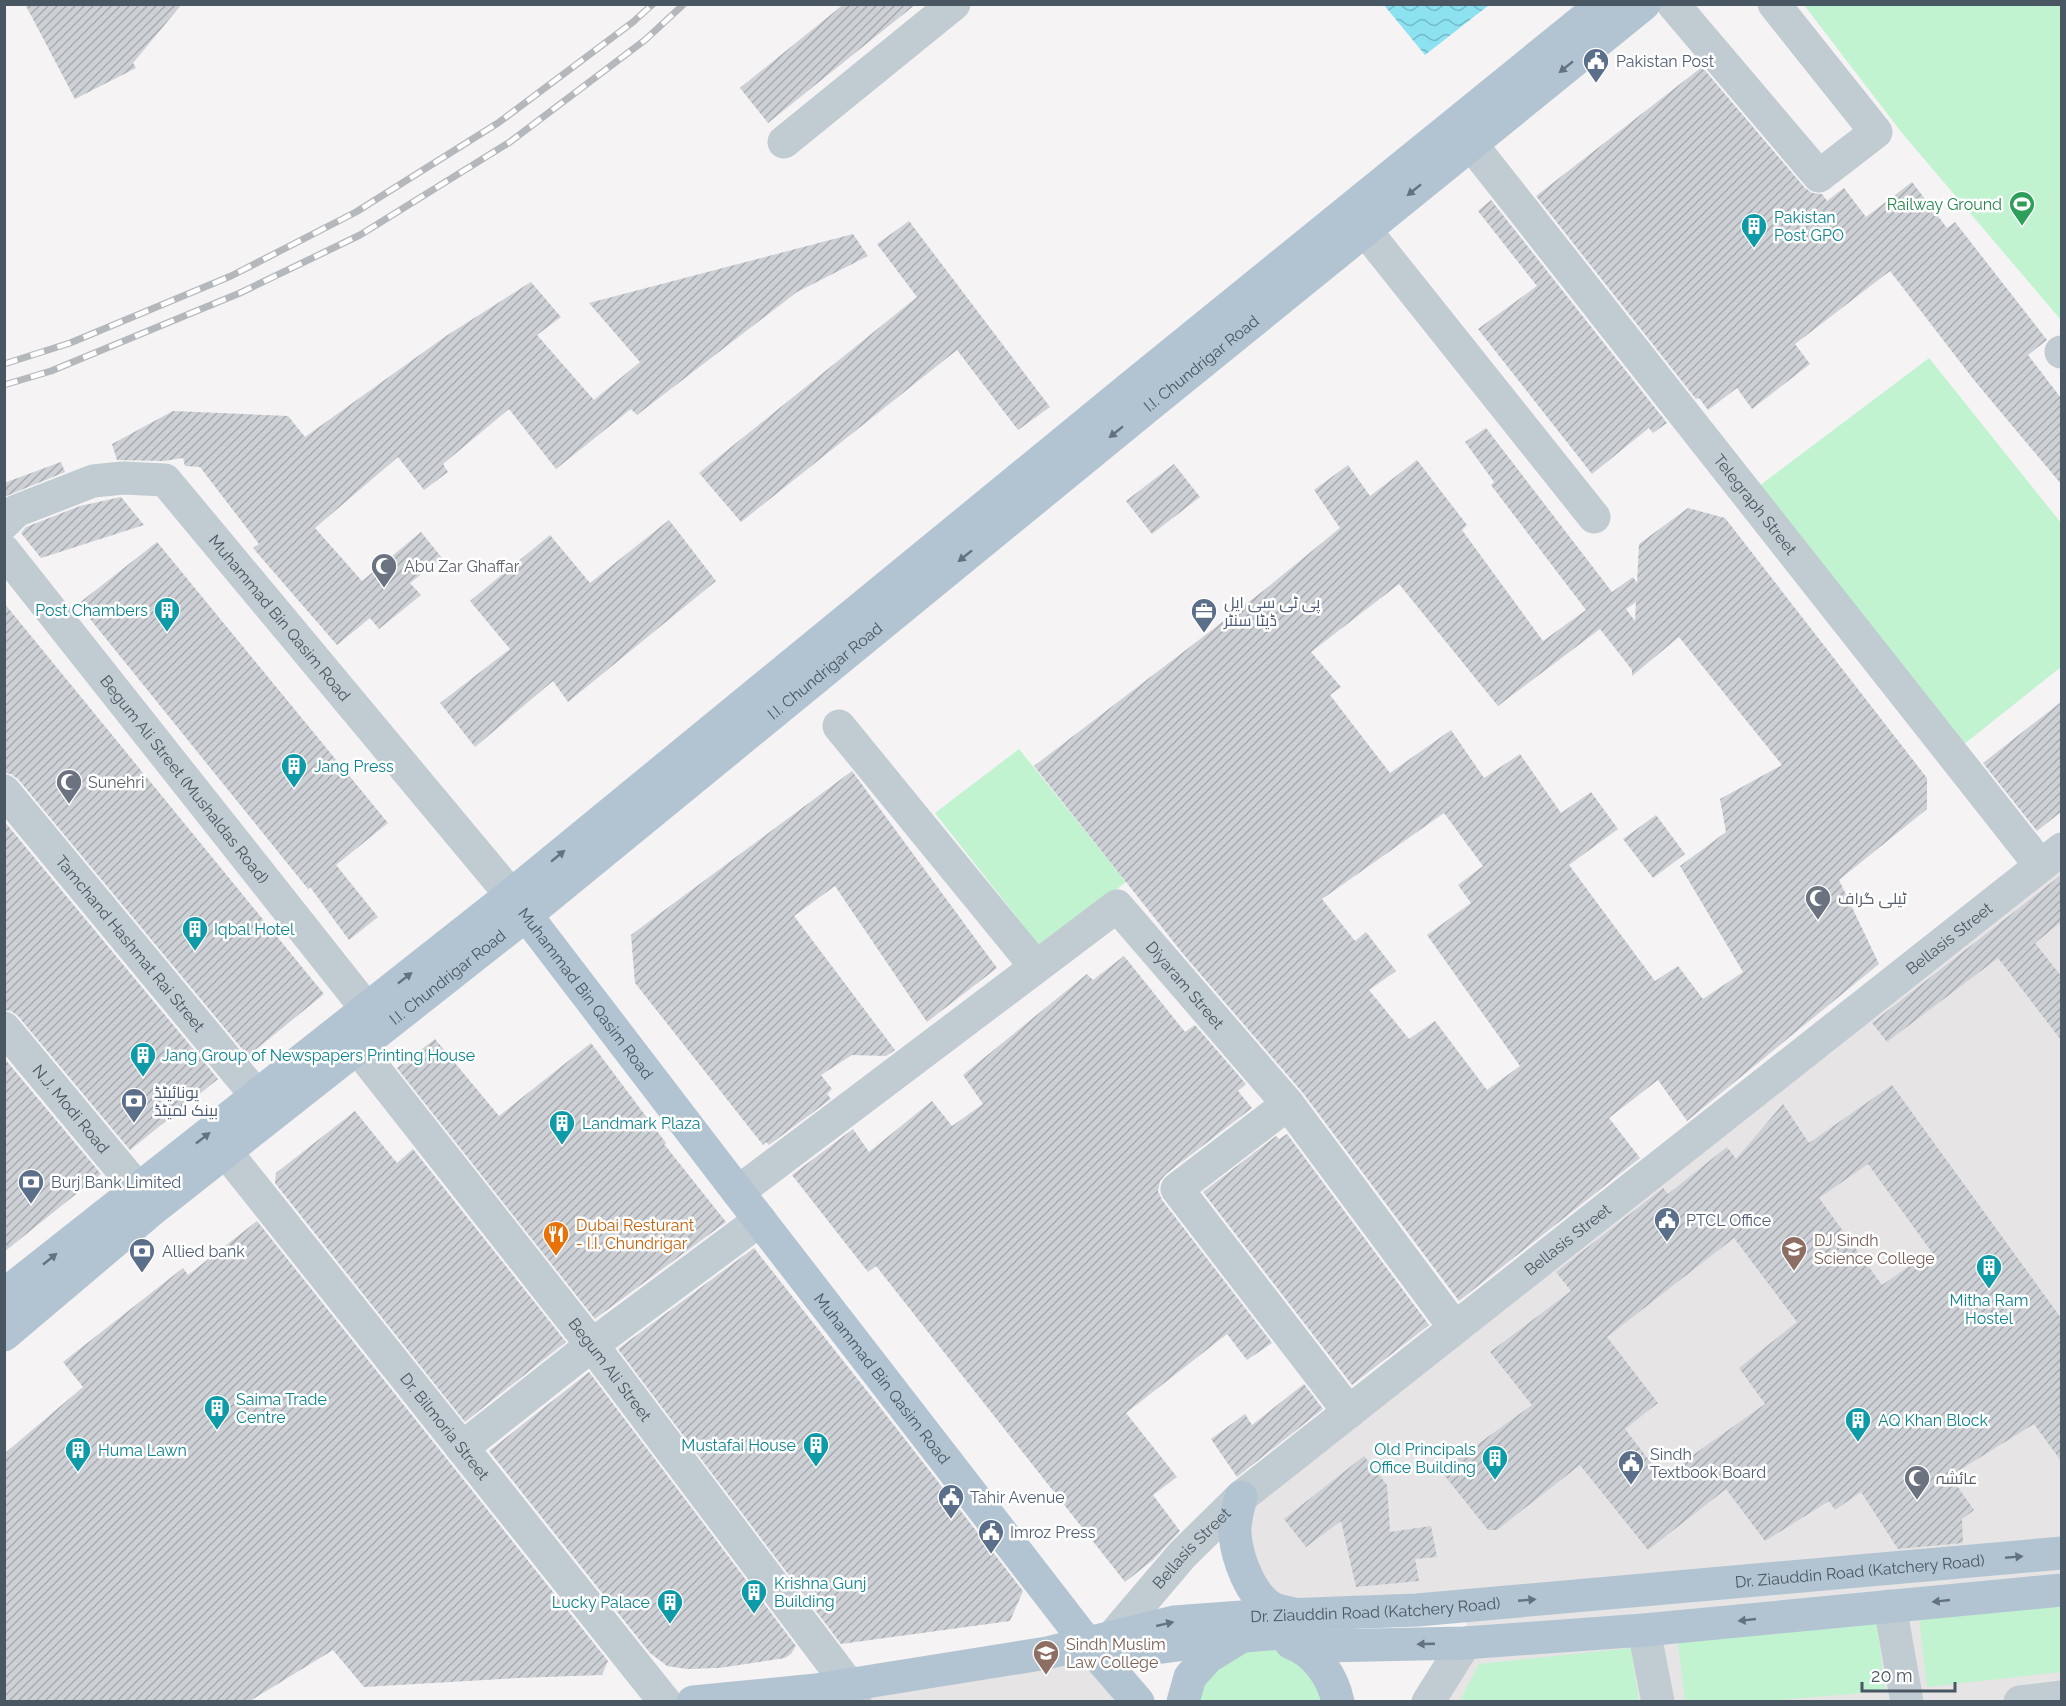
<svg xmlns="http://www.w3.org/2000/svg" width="2066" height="1706" viewBox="0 0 2066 1706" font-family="Raleway,Cairo,sans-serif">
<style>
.education{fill:#e6e4e5}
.grass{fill:#c1f3d1}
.water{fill:url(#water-waves)}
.building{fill:url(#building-hatch);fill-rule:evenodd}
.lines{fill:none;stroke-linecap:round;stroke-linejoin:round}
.minor{stroke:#c0cbd2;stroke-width:33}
.major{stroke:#b2c4d2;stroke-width:33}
.rail-casing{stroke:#b4b8bd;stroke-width:7}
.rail{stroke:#fff;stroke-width:4.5;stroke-dasharray:14;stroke-linecap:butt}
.oneway{fill:#63727e}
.labels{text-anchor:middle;stroke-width:5;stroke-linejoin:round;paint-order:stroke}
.service-label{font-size:16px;fill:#4e5e75;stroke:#fff;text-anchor:start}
.leisure-label{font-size:16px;fill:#27864d;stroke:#fff;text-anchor:end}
.culture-label{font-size:16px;fill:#0d838f;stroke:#fff;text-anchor:start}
.street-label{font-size:16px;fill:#495762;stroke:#fff}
.worship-label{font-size:16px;fill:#5b616d;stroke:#fff;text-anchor:start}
.food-label{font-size:16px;fill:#c56008;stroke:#fff;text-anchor:start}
.education-label{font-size:16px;fill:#785e54;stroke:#fff;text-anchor:start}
</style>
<defs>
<pattern id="water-waves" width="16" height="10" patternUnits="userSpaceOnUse" patternTransform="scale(1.5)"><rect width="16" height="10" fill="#8ce2f1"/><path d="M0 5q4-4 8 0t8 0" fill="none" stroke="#74bac7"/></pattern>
<pattern id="building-hatch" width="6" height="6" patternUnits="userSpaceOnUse" patternTransform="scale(1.5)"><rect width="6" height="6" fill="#cdd0d5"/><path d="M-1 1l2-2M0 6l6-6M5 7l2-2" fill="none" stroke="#a8acb0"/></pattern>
</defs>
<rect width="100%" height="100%" fill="#f5f3f3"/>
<!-- education -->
<g class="education">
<path d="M2061,849V1701H1433L1465,1643L1468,1605L1273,1609L1236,1516Z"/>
<path d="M1097,1656L1140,1702H825Z"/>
</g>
<!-- grass -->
<g class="grass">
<path d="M1804,5H2061V320L1902,133Z"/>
<path d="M1929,358L2061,523V667L1958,749L1743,498Z"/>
<path d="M1019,749L1126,882L1041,948L935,813Z"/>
<path d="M2061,1603V1672L1927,1687L1919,1618Z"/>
<path d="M1877,1623L1885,1691L1770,1701H1685L1678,1643Z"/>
<path d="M1280,1639L1338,1702H1183L1208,1657Z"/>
<path d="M1631,1648L1639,1701L1459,1702L1479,1664Z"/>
</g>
<!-- water -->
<path class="water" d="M1384,5H1489L1425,55Z"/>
<!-- building -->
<g class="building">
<path d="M25,4H182L133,63L136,68L75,99Z"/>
<path d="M844,4H916L768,123L740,88Z"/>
<path d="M1702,67L1805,188L1812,193L1822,194L1827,201L1844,188L1866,217L1912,182L1947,228L1955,222L2047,340L2028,355L2061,398V484L1974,380L1890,271L1795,344L1810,364L1752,409L1737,388L1708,410L1699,398L1696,399L1536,196Z"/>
<path d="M1491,200L1667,423L1653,433L1649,428L1592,474L1478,329L1537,286L1478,211Z"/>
<path d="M909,221L1050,407L1018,430L957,350L741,522L699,473L917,297L877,244Z"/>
<path d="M853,234L868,256L797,292L637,415L631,409L556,469L509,409L443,464L448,472L424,490L398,457L315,528L362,581L421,532L442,558L410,583L421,595L379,629L370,618L337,645L253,548L259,544L200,467L185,466L183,458L164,461L117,460L112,444L173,411L288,416L305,437L446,336L531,282L561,317L537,335L594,400L640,362L589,303Z"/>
<path d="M1486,428L1612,592L1633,577L1637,583L1639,544L1688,508L1725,518L1927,778V809L1839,880L1879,964L1687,1121L1658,1080L1609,1118L1640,1158L1459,1301L1303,1093L1184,955L1034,766L1263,591L1340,528L1314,490L1348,465L1370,496L1417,460L1467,525L1462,530L1543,641L1586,610L1491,485L1494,482L1465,442ZM1399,584L1498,706L1600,629L1632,670V676L1679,637L1782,765L1720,799L1726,832L1680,866L1743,972L1703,999L1678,966L1655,981L1569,865L1618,829L1591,792L1561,813L1520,754L1484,778L1451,730L1390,773L1330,695L1341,687L1311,652ZM1636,602L1635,621L1626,609ZM1444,813L1483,866L1458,885L1471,903L1427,935L1520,1066L1487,1090L1435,1021L1409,1039L1369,990L1396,971L1366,932L1355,941L1322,899Z"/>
<path d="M61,462L65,472L4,497V483Z"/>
<path d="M1174,464L1200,497L1152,534L1126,501Z"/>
<path d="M121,497L144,525L41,558L21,533L26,527L80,506Z"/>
<path d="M669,520L716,581L568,702L553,681L475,747L440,703L510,649L470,601L550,535L590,583Z"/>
<path d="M157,542L388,823L336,865L378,917L349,940L310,887L308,889L78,604Z"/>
<path d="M4,603L324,994L248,1056L18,779L11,774L4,773Z"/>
<path d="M2061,702V812L2037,831L1983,763Z"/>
<path d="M852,771L997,968L927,1022L835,886L794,916L895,1050L886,1056L852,1055L821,1075L832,1089L827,1094L831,1099L769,1145L766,1142L763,1145L635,983L631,935Z"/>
<path d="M1656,815L1685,854L1653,878L1623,839Z"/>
<path d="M4,821L218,1079L130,1150L18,1016L11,1011L4,1010Z"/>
<path d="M2061,875V922L2035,943L2061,976V1040L1998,958L1887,1042L1872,1023Z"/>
<path d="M1124,956L1185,1032L1195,1025L1246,1084L1238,1091L1252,1108L1166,1174L1160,1181L1158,1191L1162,1200L1272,1343L1247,1360L1227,1334L1126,1413L1177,1477L1153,1495L1180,1531L1153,1560L1125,1582L876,1266L868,1272L792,1175L853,1129L869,1152L932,1101L952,1126L983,1104L963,1075L1087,974L1093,980Z"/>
<path d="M435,1039L499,1116L591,1043L666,1143L664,1144L726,1222L595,1319L397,1068Z"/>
<path d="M4,1058L101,1174L4,1252Z"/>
<path d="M1892,1085L2061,1318V1461L2034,1424L1950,1476L1974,1510L1962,1519L1963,1543L1898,1549L1861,1492L1835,1510L1829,1501L1765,1541L1726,1489L1648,1550L1580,1465L1497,1530H1488L1441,1471L1532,1405L1490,1352L1571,1291L1556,1272L1663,1188L1668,1194L1727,1147L1736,1159L1783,1104L1809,1143ZM1868,1164L1931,1251L1882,1285L1819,1198ZM1734,1238L1797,1322L1739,1368L1765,1404L1662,1477L1625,1429L1658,1403L1607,1337Z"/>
<path d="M355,1111L397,1163L413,1149L566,1342L465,1422L275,1183L276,1173Z"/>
<path d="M1287,1134L1429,1325L1352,1385L1203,1192L1276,1136L1279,1139Z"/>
<path d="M257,1221L608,1661L602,1675L517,1678L364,1687L333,1650L250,1701H4V1454L83,1387L63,1362L183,1268L188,1275Z"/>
<path d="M754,1248L897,1429L1023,1591L1010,1621L841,1644L618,1349Z"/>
<path d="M589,1372L796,1646L791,1654L785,1658L719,1668L687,1669L667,1666L650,1653L489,1451Z"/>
<path d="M1304,1384L1323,1409L1237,1477L1211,1439L1245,1414L1252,1425Z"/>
<path d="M1364,1456L1387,1485L1390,1532L1431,1526L1437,1557L1415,1559L1419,1581L1356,1587L1341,1521L1306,1547L1284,1519Z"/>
</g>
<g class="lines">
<!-- minor -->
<g class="minor">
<path d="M1673,4L1819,176L1876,132L1774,4"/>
<path d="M784,142L954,4"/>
<path id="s1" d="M1471,144L2040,865"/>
<path d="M1365,230L1594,517"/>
<path d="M2061,352H2062"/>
<path id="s2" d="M4,523L16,511L93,481L123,478L165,480L511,895"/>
<path id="s3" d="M4,551L366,1008"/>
<path d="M839,726L1036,967"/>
<path id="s4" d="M4,791L256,1095"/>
<path id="s5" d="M4,1028L138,1189"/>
<path id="s6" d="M357,1047L592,1345L848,1684L855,1696"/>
<path d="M1288,1104L1455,1328"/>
<path id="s7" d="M226,1152L665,1702"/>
<path id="s8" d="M738,1192L1117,906L1288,1104L1177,1189L1349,1412"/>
<path d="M462,1448L592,1345L760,1220"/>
<path d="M1890,1606L1907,1702"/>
<path d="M1644,1630L1658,1702"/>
<path id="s9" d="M1102,1649L1182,1555L1241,1497L2062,849"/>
<path d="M1428,1702L1465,1643"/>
<path d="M2020,1702L2062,1697"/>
</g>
<!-- major -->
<g class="major">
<path id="s10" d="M513,898L738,1192L1087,1643L1138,1702"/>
<path d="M4,1295L511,895L1131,387L1603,4"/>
<path id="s11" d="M4,1335L154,1208L526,915L1147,407L1644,4"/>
<path d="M1241,1497C1238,1509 1234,1522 1235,1534C1237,1558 1250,1595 1272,1608C1278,1611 1287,1612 1294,1614"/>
<path d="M1291,1643C1315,1651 1333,1677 1338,1702"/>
<path d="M1133,1651L1245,1636L1282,1633L1325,1646L1465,1643L1644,1630L2062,1590"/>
<path id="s12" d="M693,1702L816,1690L1047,1653L1174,1622L1256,1616L1417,1610L2062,1553"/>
<path d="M1183,1702L1190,1677L1208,1657L1236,1640"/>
</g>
<!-- rail casing -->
<g class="rail-casing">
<g id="rail">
<path d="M4,364L70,343L231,276L356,212L498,123L633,22L653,4"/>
<path d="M4,385L51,371L240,293L360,235L510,142L645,40L684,4"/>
</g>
</g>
<!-- rail -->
<use href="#rail" class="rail"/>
</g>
<!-- one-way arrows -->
<defs><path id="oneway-solid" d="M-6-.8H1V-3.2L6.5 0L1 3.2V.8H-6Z" transform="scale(1.5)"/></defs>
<g class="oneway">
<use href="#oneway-solid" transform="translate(1566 67) rotate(141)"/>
<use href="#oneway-solid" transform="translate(1414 190) rotate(141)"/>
<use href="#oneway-solid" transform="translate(1116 432) rotate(141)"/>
<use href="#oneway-solid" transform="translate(965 556) rotate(141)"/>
<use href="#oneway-solid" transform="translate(558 856) rotate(-39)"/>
<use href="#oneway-solid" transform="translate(405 978) rotate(-38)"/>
<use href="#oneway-solid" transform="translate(203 1138) rotate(-38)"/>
<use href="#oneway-solid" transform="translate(50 1259) rotate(-39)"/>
<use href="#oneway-solid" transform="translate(2014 1557) rotate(-5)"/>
<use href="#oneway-solid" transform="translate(1527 1600) rotate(-5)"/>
<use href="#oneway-solid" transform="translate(1941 1601) rotate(174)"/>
<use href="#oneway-solid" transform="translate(1747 1620) rotate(174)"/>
<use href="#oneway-solid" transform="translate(1165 1624) rotate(-13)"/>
<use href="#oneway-solid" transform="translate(1426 1644) rotate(178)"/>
</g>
<!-- icons -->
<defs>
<g id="civic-pin" transform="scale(1.35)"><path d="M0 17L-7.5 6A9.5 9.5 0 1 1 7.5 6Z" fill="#5c6f8a" stroke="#fff"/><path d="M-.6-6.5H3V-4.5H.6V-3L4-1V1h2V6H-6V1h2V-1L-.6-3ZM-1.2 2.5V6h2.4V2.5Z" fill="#fff"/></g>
<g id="stadium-pin" transform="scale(1.35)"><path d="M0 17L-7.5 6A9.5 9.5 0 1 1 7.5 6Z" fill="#2e9e5b" stroke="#fff"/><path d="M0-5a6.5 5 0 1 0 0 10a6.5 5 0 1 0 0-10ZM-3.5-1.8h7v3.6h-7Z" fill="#fff"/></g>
<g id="building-pin" transform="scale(1.35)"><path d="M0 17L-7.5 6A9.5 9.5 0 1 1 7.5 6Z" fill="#0f9aa8" stroke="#fff"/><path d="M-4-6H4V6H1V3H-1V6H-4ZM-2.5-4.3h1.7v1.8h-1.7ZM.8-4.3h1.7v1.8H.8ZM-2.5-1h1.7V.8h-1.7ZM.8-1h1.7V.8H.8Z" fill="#fff"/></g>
<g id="mosque-pin" transform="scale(1.35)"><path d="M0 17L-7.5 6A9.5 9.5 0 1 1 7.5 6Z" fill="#6b7280" stroke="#fff"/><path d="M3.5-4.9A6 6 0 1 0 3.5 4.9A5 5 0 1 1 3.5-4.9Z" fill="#fff"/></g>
<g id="office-pin" transform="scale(1.35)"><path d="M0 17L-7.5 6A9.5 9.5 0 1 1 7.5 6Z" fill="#5c6f8a" stroke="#fff"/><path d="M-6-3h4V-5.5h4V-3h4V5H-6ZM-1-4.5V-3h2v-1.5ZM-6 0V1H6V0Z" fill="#fff"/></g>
<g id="bank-pin" transform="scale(1.35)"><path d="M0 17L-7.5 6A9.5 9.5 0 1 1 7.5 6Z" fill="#5c6f8a" stroke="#fff"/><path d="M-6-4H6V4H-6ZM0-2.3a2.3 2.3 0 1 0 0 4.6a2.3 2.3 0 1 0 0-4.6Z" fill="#fff"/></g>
<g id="restaurant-pin" transform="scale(1.35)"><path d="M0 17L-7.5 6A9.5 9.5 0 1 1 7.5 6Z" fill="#e8710a" stroke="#fff"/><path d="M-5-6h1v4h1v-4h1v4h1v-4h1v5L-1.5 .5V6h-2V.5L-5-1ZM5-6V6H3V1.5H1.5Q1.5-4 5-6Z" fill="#fff"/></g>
<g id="university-pin" transform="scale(1.35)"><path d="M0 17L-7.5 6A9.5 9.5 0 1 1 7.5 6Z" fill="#8d6e63" stroke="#fff"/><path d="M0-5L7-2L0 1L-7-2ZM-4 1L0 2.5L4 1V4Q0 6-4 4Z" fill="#fff"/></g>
</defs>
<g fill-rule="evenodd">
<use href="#civic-pin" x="1596" y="61"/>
<use href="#stadium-pin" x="2022" y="204"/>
<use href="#building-pin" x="1754" y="226"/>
<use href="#mosque-pin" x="384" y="566"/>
<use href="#building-pin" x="167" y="610"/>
<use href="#office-pin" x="1204" y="611"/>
<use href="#building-pin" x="294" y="766"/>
<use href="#mosque-pin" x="69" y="782"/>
<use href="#mosque-pin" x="1818" y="898"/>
<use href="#building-pin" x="195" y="929"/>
<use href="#building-pin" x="143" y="1055"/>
<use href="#bank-pin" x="134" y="1101"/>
<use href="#building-pin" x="562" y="1123"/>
<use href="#bank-pin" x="31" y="1182"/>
<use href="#civic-pin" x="1667" y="1220"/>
<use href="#restaurant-pin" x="556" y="1234"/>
<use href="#university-pin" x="1794" y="1249"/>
<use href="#bank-pin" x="142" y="1251"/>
<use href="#building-pin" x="1989" y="1267"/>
<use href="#building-pin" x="217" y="1408"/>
<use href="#building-pin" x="1858" y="1420"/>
<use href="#building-pin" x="816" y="1445"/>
<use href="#building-pin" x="78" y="1450"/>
<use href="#building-pin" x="1495" y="1458"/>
<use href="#civic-pin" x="1631" y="1463"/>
<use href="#mosque-pin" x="1917" y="1478"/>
<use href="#civic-pin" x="951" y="1497"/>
<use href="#civic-pin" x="991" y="1532"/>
<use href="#building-pin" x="754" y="1592"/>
<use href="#building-pin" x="670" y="1602"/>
<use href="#university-pin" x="1046" y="1653"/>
</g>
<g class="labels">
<!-- service labels -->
<g class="service-label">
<text x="1616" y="67">Pakistan Post</text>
<text x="1224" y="608">پی ٹی سی ایل<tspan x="1224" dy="18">ڈیٹا سنٹر</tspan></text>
<text x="154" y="1098">یونائیٹڈ<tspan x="154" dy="18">بینک لمیٹڈ</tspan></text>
<text x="51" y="1188">Burj Bank Limited</text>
<text x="1686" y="1226">PTCL Office</text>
<text x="162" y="1257">Allied bank</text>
<text x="1650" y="1460">Sindh<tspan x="1650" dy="18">Textbook Board</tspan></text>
<text x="970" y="1503">Tahir Avenue</text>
<text x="1010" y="1538">Imroz Press</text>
</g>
<!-- leisure labels -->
<g class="leisure-label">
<text x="2002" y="210">Railway Ground</text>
</g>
<!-- culture labels -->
<g class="culture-label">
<text x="1774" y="223">Pakistan<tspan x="1774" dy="18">Post GPO</tspan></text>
<text x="148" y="616" text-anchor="end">Post Chambers</text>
<text x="314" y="772">Jang Press</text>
<text x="214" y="935">Iqbal Hotel</text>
<text x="162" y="1061">Jang Group of Newspapers Printing House</text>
<text x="582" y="1129">Landmark Plaza</text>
<text x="1989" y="1306" text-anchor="middle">Mitha Ram<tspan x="1989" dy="18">Hostel</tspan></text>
<text x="236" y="1405">Saima Trade<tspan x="236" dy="18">Centre</tspan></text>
<text x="1878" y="1426">AQ Khan Block</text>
<text x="796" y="1451" text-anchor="end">Mustafai House</text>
<text x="1476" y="1455" text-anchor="end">Old Principals<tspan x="1476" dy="18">Office Building</tspan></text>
<text x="98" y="1456">Huma Lawn</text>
<text x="774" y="1589">Krishna Gunj<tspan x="774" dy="18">Building</tspan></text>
<text x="650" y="1608" text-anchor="end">Lucky Palace</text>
</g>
<!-- street labels -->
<g class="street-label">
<text dy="6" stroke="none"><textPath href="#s11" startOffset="1542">I.I. Chundrigar Road</textPath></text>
<text dy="6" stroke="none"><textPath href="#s1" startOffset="459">Telegraph Street</textPath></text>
<text dy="6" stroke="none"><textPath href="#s2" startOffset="351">Muhammad Bin Qasim Road</textPath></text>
<text dy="6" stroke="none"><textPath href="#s11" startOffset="1056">I.I. Chundrigar Road</textPath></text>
<text dy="6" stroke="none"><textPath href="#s3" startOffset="291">Begum Ali Street (Mushaldas Road)</textPath></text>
<text dy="6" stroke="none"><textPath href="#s9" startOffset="1108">Bellasis Street</textPath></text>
<text dy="6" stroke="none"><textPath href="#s4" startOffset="198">Tamchand Hashmat Rai Street</textPath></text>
<text dy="6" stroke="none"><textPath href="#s11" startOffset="570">I.I. Chundrigar Road</textPath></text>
<text dy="6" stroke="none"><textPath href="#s8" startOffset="579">Diyaram Street</textPath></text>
<text dy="6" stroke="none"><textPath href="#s10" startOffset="120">Muhammad Bin Qasim Road</textPath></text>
<text dy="6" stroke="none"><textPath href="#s5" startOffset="105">N.J. Modi Road</textPath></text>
<text dy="6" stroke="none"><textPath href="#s9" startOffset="622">Bellasis Street</textPath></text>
<text dy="6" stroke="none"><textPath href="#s6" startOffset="410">Begum Ali Street</textPath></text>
<text dy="6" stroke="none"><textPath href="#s10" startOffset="606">Muhammad Bin Qasim Road</textPath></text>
<text dy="6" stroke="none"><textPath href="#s7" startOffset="351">Dr. Bilmoria Street</textPath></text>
<text dy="6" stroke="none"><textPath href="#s9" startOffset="135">Bellasis Street</textPath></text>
<text dy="6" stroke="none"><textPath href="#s12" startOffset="1176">Dr. Ziauddin Road (Katchery Road)</textPath></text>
<text dy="6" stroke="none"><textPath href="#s12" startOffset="690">Dr. Ziauddin Road (Katchery Road)</textPath></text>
</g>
<!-- worship labels -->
<g class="worship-label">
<text x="404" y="572">Abu Zar Ghaffar</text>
<text x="88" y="788">Sunehri</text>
<text x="1838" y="904">ٹیلی گراف</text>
<text x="1936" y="1484">عائشہ</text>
</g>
<!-- food labels -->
<g class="food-label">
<text x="576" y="1231">Dubai Resturant<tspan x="576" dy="18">- I.I. Chundrigar</tspan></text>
</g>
<!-- education labels -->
<g class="education-label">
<text x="1814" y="1246">DJ Sindh<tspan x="1814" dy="18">Science College</tspan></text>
<text x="1066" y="1650">Sindh Muslim<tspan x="1066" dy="18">Law College</tspan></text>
</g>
</g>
<!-- border -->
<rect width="2066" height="1706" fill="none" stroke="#495762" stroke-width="12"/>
<!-- scale -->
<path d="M1862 1682v9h93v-9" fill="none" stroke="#495762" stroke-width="3"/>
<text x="1871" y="1682" font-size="18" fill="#495762" stroke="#ffffff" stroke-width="4.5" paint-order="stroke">20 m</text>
</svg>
